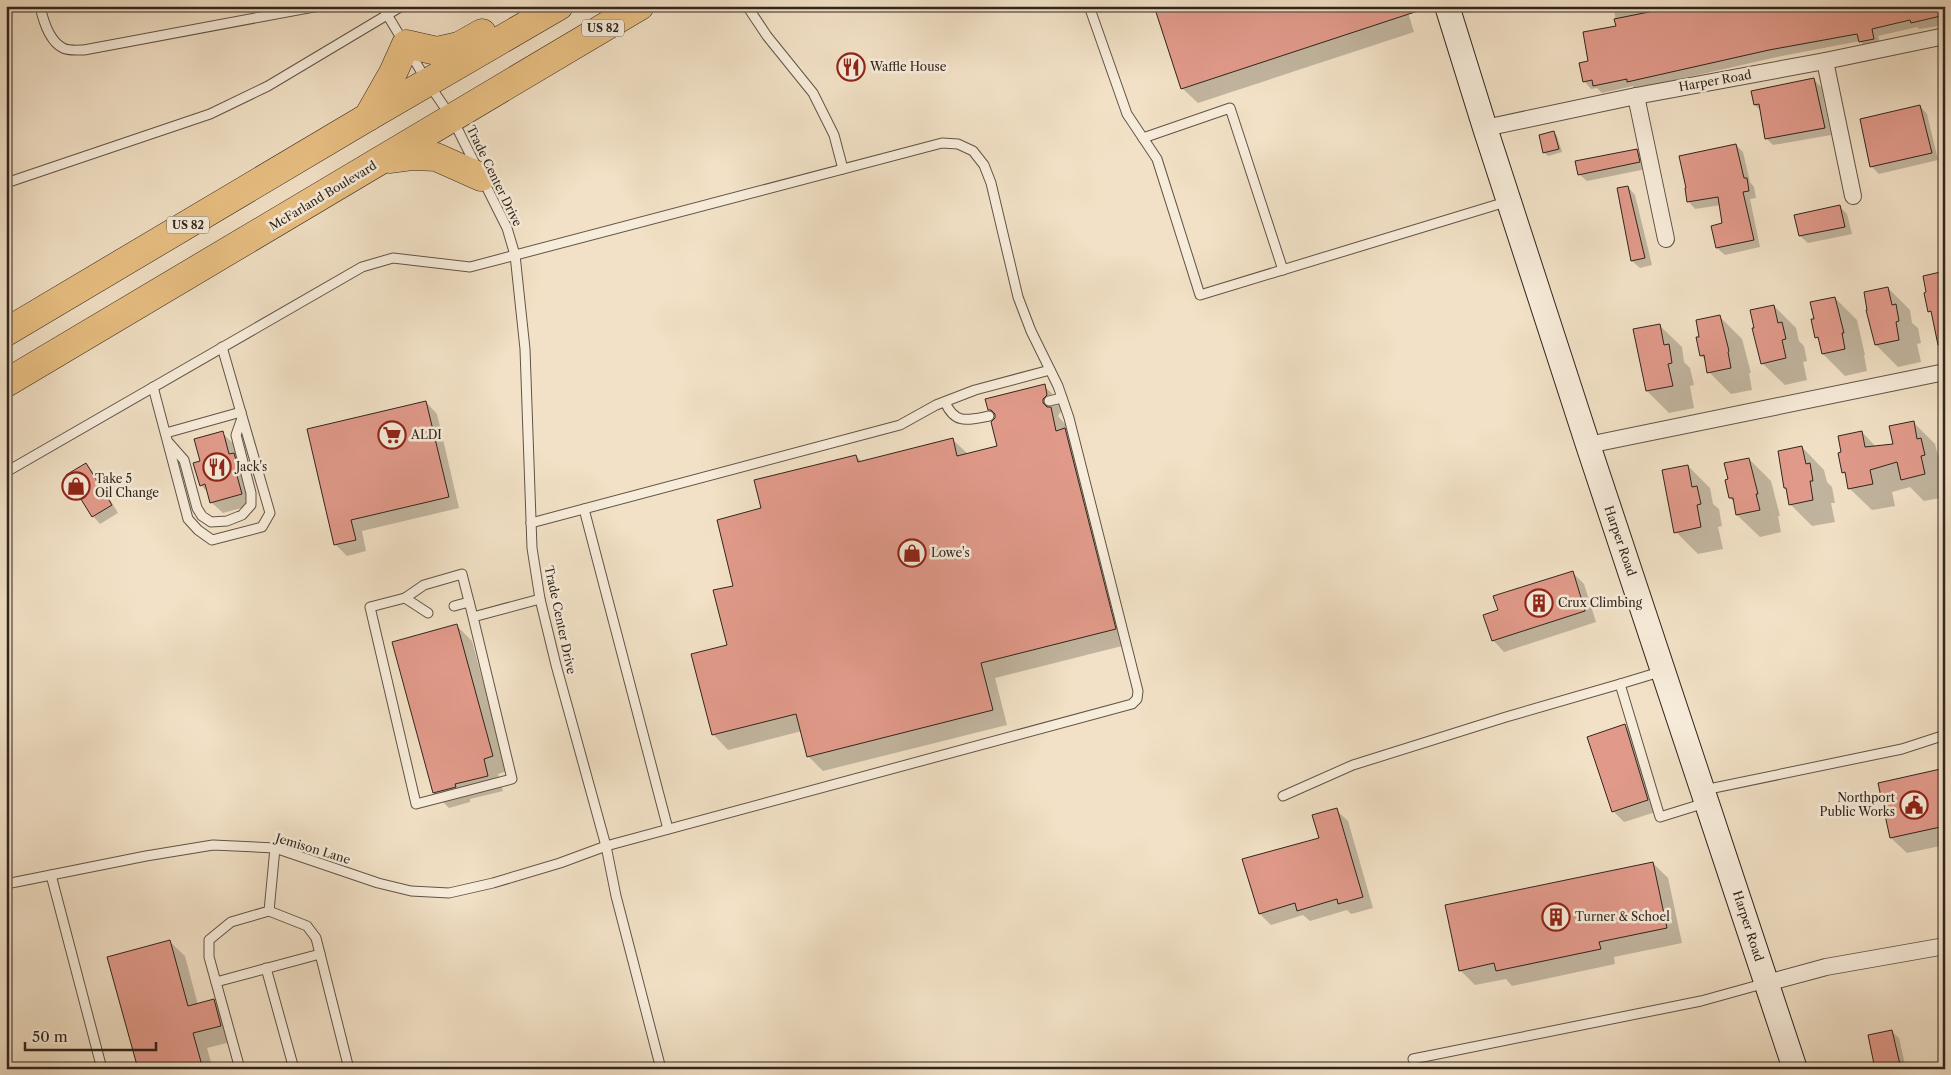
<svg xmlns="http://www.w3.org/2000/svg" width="1951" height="1075" viewBox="0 0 1951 1075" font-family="'Libre Caslon Text',serif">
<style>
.shadow{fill:#0003}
.building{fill:#e19a8a;stroke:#30251d}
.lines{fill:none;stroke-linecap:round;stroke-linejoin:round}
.lane-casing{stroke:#605447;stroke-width:11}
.street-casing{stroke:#605447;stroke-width:18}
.secondary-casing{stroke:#30251d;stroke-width:26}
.highway-casing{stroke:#30251d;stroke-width:29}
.lane{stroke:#f7ecda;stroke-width:9}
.street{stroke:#f7ecda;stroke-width:16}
.secondary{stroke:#f7ecda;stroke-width:24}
.highway{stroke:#e9c083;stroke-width:28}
.labels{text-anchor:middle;stroke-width:5;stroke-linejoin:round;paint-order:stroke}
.shield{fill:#f7ecda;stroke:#6c6156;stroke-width:1}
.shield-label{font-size:11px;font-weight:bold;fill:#30251d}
.poi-label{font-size:12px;fill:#30251d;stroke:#f7ecda;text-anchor:start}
.street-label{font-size:12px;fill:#30251d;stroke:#f7ecda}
</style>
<rect width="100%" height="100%" fill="#f2e1c6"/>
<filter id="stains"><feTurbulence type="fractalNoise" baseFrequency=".004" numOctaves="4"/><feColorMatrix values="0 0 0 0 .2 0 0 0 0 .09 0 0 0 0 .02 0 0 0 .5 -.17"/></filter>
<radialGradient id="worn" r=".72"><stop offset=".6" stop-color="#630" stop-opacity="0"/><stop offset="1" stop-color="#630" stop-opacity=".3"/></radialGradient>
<!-- shadow -->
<g class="shadow">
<path d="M133,6H164L139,12Z"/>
<path d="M1406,6L1414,32L1198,103L1182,88Z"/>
<path d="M1613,6H1945V25L1919,29L1917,27L1878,36L1881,46L1868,49L1860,41L1777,57L1636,89L1633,86L1602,93L1597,88L1591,89L1584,81L1590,62L1617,26Z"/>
<path d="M1945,56V71L1941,57Z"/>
<path d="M1813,79L1821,87L1831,135L1773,145L1766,138L1761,111L1755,105L1753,92Z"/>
<path d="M1920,106L1927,114L1938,160L1879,174L1872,167L1862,120Z"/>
<path d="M1554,132L1557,136L1562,152L1548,156L1544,152Z"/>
<path d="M1736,145L1743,152L1750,182L1754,187L1756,198L1750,199L1760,247L1725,255L1717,248L1723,224L1721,205L1695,209L1688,201Z"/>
<path d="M1636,150L1644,157L1646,169L1587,181L1579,174Z"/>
<path d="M1628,187L1635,195L1652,265L1640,268L1632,261L1618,189Z"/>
<path d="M1840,207L1847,214L1852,234L1808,243L1800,236L1796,216Z"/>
<path d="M1888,288L1910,310L1912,323L1918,328L1921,343L1917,344L1921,362L1898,367L1876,345Z"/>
<path d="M1835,298L1857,320L1865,355H1864L1867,371L1845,376L1823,354L1821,342L1816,337L1815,320Z"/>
<path d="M1774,306L1796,328L1799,341L1804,346L1807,361L1803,362L1807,380L1785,385L1762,363Z"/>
<path d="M1720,317L1742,339L1751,373H1749L1752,390L1731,394L1709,372L1706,360L1701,356Z"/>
<path d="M1659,325L1682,347L1684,362L1690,368L1694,385L1690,386L1694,408L1669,413L1647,391L1635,330Z"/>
<path d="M1044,386L1060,401L1062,410L1058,416L1065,424L1068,432L1080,445L1130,644L995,678L1007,725L823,771L808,756L802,731L728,750L713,734L728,646L735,586L763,509L856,456L862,462L952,439L968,454L998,447L996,417L989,409Z"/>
<path d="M426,402L437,414L459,508L362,531L366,551L347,556L336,545L309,430Z"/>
<path d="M1913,422L1935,444L1938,456L1943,462L1945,497L1924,501L1910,487L1892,492L1895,506L1872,510L1849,488L1847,476L1843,472L1862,432L1876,447L1895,445Z"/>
<path d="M222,433L234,444L252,505L223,513L211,502L209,494L201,485Z"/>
<path d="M1802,447L1824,470L1827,482L1832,487L1835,503H1831L1835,522L1812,526L1790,504L1787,490L1785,488Z"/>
<path d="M1749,459L1771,481L1780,516H1778L1781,532L1760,537L1737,515L1735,503L1730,498Z"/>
<path d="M86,464L93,472L118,513L100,524L93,516Z"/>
<path d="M1688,466L1710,488L1713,504L1719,509L1722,526L1718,527L1723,549L1698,554L1676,532Z"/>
<path d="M1572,572L1584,584L1596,622L1504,652L1493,640L1499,610Z"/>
<path d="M457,626L472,641L507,771L498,774L503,791L470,799V802L449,808L434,793Z"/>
<path d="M1625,726L1636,737L1659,811L1624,822L1613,811Z"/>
<path d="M1945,770V845L1907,853L1891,838Z"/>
<path d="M1336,810L1348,821L1373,908L1351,914L1347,910L1310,921L1303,915L1271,925L1260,914L1321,839Z"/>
<path d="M1653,863L1668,878L1682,943L1614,957L1615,964L1512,986L1506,979L1475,985L1460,970Z"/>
<path d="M169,941L185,956L198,1005L213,1000L229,1015L235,1041L207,1048L213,1069H139Z"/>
<path d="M1891,1031L1899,1038L1906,1069H1877Z"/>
</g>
<!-- building -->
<g class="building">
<path d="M1154,6H1424V9L1181,89Z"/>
<path d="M1679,6H1847L1848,11L1867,6H1945V15L1911,23L1910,20L1872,29L1874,39L1859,42L1857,34L1769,50L1627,82V79L1593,86L1592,80L1583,82L1579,63L1588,61L1583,32L1616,26L1614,19Z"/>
<path d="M1814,78L1825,128L1765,139L1759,104L1754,105L1751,91Z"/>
<path d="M1920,105L1932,153L1870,167L1860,119Z"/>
<path d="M1554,131L1559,149L1543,153L1539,135Z"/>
<path d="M1736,144L1744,178H1747L1749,191L1743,192L1754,240L1716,248L1711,226L1722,223L1718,197L1687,202L1685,188H1686L1679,156Z"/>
<path d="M1637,149L1640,162L1578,175L1575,161Z"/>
<path d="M1628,186L1645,258L1631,261L1617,188Z"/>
<path d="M1840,205L1845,227L1799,236L1794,215Z"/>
<path d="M1945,271V345H1938L1931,311L1928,312L1924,293L1926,292L1923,276Z"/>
<path d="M1888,287L1892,305L1896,304L1899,321L1896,322L1899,340L1875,345L1866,310H1867L1864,292Z"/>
<path d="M1835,297L1844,333H1842L1845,349L1822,354L1818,337L1815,338L1811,319H1814L1810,302Z"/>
<path d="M1774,305L1778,323L1782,322L1786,339L1782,340L1786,358L1761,364L1752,328H1754L1750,310Z"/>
<path d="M1720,315L1729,351L1728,352L1731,368L1707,373L1704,355L1700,356L1696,337H1699L1696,320Z"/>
<path d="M1660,324L1664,345L1669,344L1672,363L1668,364L1673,386L1646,391L1633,329Z"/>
<path d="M1045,384L1047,395L1043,399V403L1047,407H1051L1056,431L1065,428L1116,629L981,663L993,710L807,757L796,714L712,735L691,654L727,645L713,590L733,586L717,520L761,508L754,480L856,455L858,462L953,438L957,456L997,446L991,422L995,418V414L991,410H988L985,399Z"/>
<path d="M426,401L449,497L351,520L356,540L334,545L307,429Z"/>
<path d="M1914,421L1917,439L1921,438L1925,455L1921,456L1925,474L1901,480L1897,462L1870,470L1873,484L1848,489L1845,472L1842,473L1838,453L1841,452L1838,436L1862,431L1865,447L1893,444L1889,426Z"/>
<path d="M223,431L229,454L234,453L239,471L236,472L242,494L210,503L205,484L200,486L193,463L200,461L194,439Z"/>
<path d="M1802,446L1806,464L1810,463L1813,481H1810L1813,500L1789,505L1786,488H1784L1778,451Z"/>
<path d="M1749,458L1758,494H1756L1760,510L1736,515L1733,498H1729L1725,480L1728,479L1724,463Z"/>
<path d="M86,463L112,505L92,517L66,475Z"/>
<path d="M1688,465L1692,487L1697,486L1701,504L1697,505L1701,527L1674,533L1662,470Z"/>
<path d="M1573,571L1585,611L1492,641L1483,615L1498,610L1493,596Z"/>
<path d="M457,624L493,756L484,759L488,776L455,784L456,787L433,793L392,642Z"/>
<path d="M1625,724L1648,800L1612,812L1587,737Z"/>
<path d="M1945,768V826L1890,838L1878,783Z"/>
<path d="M1337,808L1363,897L1338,904L1337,899L1297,911L1295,903L1259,914L1242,859L1319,838L1312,815Z"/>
<path d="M1653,862L1667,928L1599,942L1601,949L1496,971L1494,963L1459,971L1445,905Z"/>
<path d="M170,940L188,1006L214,999L221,1026L193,1033L203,1069H138L107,957Z"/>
<path d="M1892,1030L1901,1069H1875L1868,1035Z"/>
</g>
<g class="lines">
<!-- lane casing -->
<g class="lane-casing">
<g id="lane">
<path d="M40,6C43,20 49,41 63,48C68,51 78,50 84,50L319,6"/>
<path d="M382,6L428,83L452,118L507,228L515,255L525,349L532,548L540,599L556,665L606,846L616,896L661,1069"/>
<path d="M747,6L767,36L813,93L834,135L843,169"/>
<path d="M1089,6L1127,114L1157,159L1200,295L1509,201"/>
<path d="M1143,138L1230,108L1283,270"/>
<path d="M6,183L210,114L268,86L402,6"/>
<path d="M153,387L188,519L198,530L212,540L262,527L270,513L222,347"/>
<path d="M1049,401L1062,398"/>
<path d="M945,402C955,425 968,420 989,416"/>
<path d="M166,433L241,412"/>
<path d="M169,443L184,460L197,508L202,516L211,522L227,521L242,515L251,505V493L236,435L242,418"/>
<path d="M6,472L362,267L393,258L470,267L942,143L958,144L973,151L984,165L991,183L1018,297L1031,331L1058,386L1069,418L1138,691L1137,699L1132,704L606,846L560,863L493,883L449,893L411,891L378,883L275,848L213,845L146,856L6,884"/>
<path d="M584,509L668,829"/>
<path d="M531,523L900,425L936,405L975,390L1050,370"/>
<path d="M405,598L428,613"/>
<path d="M454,606L469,602"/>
<path d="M473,617L512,779L416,804L370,607L405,598L424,585L462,574L473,617L540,599"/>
<path d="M1663,671L1620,684L1660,817L1705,803"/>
<path d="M1704,790L1902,749L1945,735"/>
<path d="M1283,796L1353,765L1506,717L1620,684"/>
<path d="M51,875L102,1069"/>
<path d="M269,911L307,926L316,938L349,1069"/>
<path d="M266,968L294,1069"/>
<path d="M216,982L320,954"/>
<path d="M1413,1059L1701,1001L1766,983"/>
<path d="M240,1069L209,957V940L231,922L269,911L275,848"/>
</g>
</g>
<!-- street casing -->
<g class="street-casing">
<g id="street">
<path d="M1825,61L1853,196"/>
<path d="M1636,96L1666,239"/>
<path d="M1485,128L1636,96L1825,61L1945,36"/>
<path d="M1588,445L1945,372"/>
<path d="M1767,983L1826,967L1945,946"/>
</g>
</g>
<!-- secondary casing -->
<g class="secondary-casing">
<path id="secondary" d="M1447,6L1485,128L1588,445L1795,1069"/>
</g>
<!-- highway casing -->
<g class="highway-casing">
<g id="highway">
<path d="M368,117L393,73L406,44L437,51L459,46L482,33"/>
<path d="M389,159L412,156L436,157L481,177"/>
<path d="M6,332L368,117L559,6"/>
<path d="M6,383L640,6"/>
</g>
</g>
<!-- lane -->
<use href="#lane" class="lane"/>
<!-- street -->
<use href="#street" class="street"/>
<!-- secondary -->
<use href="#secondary" class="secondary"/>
<!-- highway -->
<use href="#highway" class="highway"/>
</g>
<!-- icons -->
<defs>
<g id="restaurant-ring" transform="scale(1.4375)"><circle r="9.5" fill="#f7ecda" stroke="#8f2418" stroke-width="1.5"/><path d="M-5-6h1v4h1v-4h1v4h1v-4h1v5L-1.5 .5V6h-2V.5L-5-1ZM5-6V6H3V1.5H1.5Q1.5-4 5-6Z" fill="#8f2418"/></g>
<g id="supermarket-ring" transform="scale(1.4375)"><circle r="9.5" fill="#f7ecda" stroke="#8f2418" stroke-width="1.5"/><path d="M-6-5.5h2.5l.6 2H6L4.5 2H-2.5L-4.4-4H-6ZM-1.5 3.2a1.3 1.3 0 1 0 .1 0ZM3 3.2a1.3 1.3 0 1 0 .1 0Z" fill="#8f2418"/></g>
<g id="shop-ring" transform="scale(1.4375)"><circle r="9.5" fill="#f7ecda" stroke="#8f2418" stroke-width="1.5"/><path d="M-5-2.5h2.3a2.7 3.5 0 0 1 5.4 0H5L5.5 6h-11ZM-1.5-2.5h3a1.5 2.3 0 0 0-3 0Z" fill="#8f2418"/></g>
<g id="building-ring" transform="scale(1.4375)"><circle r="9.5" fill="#f7ecda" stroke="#8f2418" stroke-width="1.5"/><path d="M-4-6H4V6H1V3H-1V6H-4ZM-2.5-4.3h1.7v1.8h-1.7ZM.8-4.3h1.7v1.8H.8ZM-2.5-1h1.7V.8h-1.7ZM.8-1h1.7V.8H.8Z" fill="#8f2418"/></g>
<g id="civic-ring" transform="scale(1.4375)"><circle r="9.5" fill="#f7ecda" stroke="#8f2418" stroke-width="1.5"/><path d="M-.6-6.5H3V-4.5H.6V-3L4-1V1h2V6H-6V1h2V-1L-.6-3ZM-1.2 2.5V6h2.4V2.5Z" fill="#8f2418"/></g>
</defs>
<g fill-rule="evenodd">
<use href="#restaurant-ring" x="851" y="67"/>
<use href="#supermarket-ring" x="392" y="435"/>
<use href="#restaurant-ring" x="217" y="467"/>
<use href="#shop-ring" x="76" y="486"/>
<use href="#shop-ring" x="912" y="553"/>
<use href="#building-ring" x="1539" y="603"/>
<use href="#civic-ring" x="1914" y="805"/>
<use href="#building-ring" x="1556" y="917"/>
</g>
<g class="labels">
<!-- shield labels -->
<g class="shield">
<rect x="582" y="19.5" width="42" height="17" rx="4"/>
<rect x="167" y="216.5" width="42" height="17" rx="4"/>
</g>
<g class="shield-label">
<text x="603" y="32">US 82</text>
<text x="188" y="229">US 82</text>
</g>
<!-- poi labels -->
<g class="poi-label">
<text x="870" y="71">Waffle House</text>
<text x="411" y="439">ALDI</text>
<text x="236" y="471">Jack's</text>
<text x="95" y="483">Take 5<tspan x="95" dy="14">Oil Change</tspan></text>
<text x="931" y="557">Lowe's</text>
<text x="1558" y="607">Crux Climbing</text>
<text x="1895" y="802" text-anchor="end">Northport<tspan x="1895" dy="14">Public Works</tspan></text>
<text x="1575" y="921">Turner &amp; Schoel</text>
</g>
<!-- street labels -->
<g class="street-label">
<text transform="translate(1715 81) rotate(-10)" y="4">Harper Road</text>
<text transform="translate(494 176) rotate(64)" y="4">Trade Center Drive</text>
<text transform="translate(323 196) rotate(-31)" y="4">McFarland Boulevard</text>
<text transform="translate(1620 541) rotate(71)" y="4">Harper Road</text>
<text transform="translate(560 620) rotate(78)" y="4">Trade Center Drive</text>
<text transform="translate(313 849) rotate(17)" y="4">Jemison Lane</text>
<text transform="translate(1748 926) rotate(72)" y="4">Harper Road</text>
</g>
</g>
<!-- margin -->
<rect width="1951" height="1075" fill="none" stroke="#f2e1c6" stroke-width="25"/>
<rect x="8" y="8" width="1936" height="1060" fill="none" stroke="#30251d" stroke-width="2.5"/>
<rect x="12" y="12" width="1926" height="1050" fill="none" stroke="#30251d"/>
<!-- scale -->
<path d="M25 1042v8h131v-8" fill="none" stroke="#30251d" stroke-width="2.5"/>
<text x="32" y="1042" font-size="15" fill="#30251d" stroke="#f7ecda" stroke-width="4" paint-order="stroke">50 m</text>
<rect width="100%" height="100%" filter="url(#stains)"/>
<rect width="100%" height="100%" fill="url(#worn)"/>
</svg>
